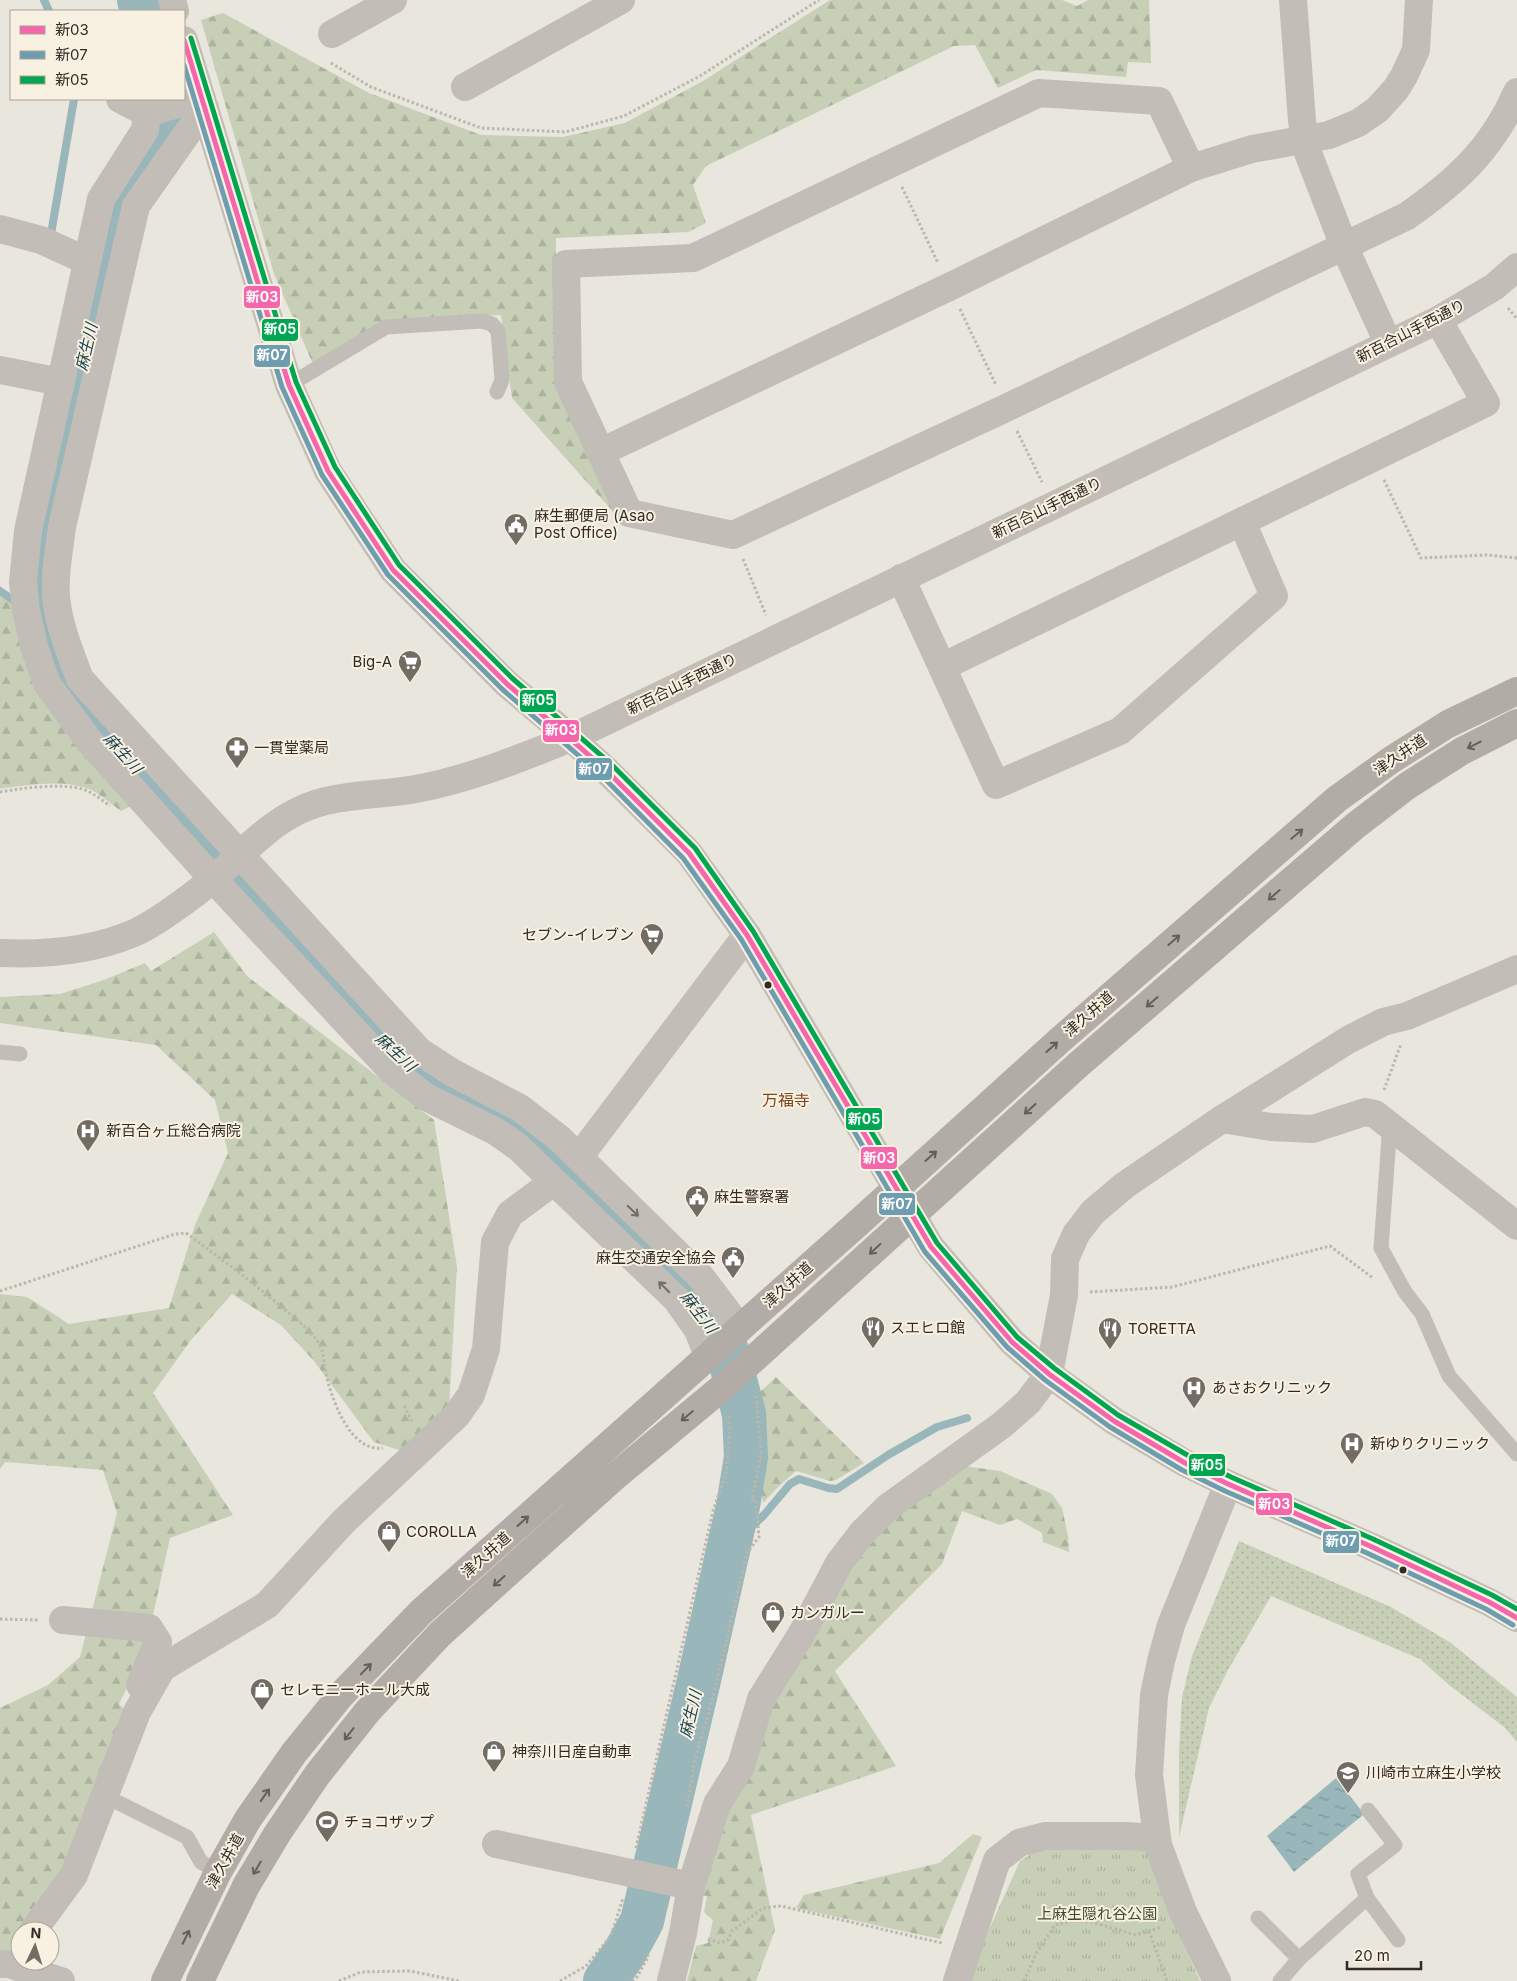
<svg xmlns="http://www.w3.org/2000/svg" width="1517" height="1981" viewBox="0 0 1517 1981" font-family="Inter,'Noto Sans JP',sans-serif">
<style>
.grass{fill:url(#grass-dots)}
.forest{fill:url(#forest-firs)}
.park{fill:url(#park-tufts)}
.water{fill:url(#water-ripples)}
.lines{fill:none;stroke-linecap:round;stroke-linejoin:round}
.stream{stroke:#99b6ba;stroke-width:8}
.river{stroke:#99b6ba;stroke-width:44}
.path{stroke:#bbb6ae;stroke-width:3;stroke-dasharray:2.5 2.5;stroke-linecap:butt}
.service{stroke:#c2bdb6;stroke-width:15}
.minor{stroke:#c2bdb6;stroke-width:28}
.tertiary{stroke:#c2bdb6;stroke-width:28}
.primary{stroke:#b1aca5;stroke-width:28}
.bus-1-casing{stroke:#f8f1e2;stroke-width:9}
.bus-2-casing{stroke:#f8f1e2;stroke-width:9}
.bus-3-casing{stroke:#f8f1e2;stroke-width:9}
.bus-1{stroke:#f566ad;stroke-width:5}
.bus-2{stroke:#6e9db0;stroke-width:5}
.bus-3{stroke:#00a651;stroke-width:5}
.oneway{stroke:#655f58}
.oneway2{stroke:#736d66}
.bus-dot{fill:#322b25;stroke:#f8f1e2;stroke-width:2}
.labels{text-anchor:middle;stroke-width:4;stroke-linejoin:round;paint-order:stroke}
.street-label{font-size:15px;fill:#322b25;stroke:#f8f1e2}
.poi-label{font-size:15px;fill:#322b25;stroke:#f8f1e2;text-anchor:start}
.park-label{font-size:15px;fill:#3c4f2a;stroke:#f8f1e2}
.water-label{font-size:16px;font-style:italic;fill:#1d4651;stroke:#f8f1e2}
.neighbourhood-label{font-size:16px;fill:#7d4622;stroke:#f8f1e2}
.line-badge{stroke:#f8f1e2;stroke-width:2}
.badge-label{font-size:14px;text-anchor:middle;font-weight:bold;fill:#fff}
</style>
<defs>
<pattern id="grass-dots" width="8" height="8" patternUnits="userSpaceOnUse" patternTransform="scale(1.25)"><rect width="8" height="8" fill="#c7cfb7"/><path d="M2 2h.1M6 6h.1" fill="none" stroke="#abb29d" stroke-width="1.8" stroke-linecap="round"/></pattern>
<pattern id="forest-firs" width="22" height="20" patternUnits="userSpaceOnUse" patternTransform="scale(1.25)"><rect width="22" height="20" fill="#c7cfb7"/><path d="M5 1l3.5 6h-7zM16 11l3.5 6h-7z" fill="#abb29d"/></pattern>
<pattern id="park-tufts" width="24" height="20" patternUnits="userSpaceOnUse" patternTransform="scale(1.25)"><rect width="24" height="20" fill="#c7cfb7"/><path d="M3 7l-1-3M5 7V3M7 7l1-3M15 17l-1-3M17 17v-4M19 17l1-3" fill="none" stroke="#abb29d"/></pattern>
<pattern id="water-ripples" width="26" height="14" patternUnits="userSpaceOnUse" patternTransform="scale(1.25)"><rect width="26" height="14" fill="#99b6ba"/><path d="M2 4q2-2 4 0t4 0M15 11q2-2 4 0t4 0" fill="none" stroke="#7d9497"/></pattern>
</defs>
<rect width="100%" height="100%" fill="#e9e6dd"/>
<!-- grass -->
<path class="grass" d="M1239,1541L1391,1607L1451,1643L1517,1697V1742L1504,1727L1449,1685L1420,1659L1271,1596L1228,1670L1209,1708L1179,1837V1750L1182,1697L1192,1656Z"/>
<!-- forest -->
<g class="forest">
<path d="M830,0H1062L1077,6L1088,0H1149L1151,63L1128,62L1126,77L1036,70L998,88L975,45L954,46L706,166L693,185L706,223L688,232L556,238L555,386L624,524L512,398L501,315L383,321L313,364L274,274L201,20L223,13L369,93L481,135L563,137L625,123L703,81Z"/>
<path d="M0,593L12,603L135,804L121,811C112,805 103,796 93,791C70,778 25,785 0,789Z"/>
<path d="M214,932L247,976L434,1120L457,1267L449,1409L405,1452L374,1442L314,1361L281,1325L232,1294L191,1340L153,1393L233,1515L170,1538L145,1651L119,1704L129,1714L85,1836L20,1931V1938L9,1951L0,1952V1708L48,1685L80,1657L117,1513L103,1470L5,1462L0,1469V1294L27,1297L69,1324L169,1308L195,1225L228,1153L215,1100L156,1045L0,1023V997L60,994L104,980L145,963L151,971Z"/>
<path d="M776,1377L864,1463L836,1480L830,1481L796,1471L778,1487L763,1503L760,1486L764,1441L760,1392Z"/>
<path d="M957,1465L1000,1471L1052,1494L1062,1508L1068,1536L1069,1552L1043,1542L1042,1533L1017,1519L1000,1525L962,1511L942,1564L835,1671L896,1766L751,1815L775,1930L756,1981H687L696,1946L708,1943L713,1920L704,1912L707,1896L700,1895L703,1882L762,1719L863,1541Z"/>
<path d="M973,1834L982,1837L940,1939L796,1908L804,1895L939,1863Z"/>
</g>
<!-- park -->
<path class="park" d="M1137,1844L1148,1850L1167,1907L1200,1981H971L986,1936L1020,1861L1031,1854L1045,1849Z"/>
<!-- water -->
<path class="water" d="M1336,1778L1364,1814L1294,1872L1267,1836Z"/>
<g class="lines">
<!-- stream -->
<g class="stream">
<path d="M44,0L49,11"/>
<path d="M51,234L74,99"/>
<path d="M0,591L16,602"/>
<path d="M729,1548L764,1515L790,1484L799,1479L828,1488L837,1489L888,1455L937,1427L967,1418"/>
</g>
<!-- river -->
<g class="river">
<path d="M139,0L142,11"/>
<path d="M166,99L171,116L167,130L118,205L77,385L40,571L41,606L47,640L59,666L103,731L396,1056L441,1091L470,1106L506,1118L542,1144L703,1312L728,1353L744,1414L746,1457L738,1506L699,1680L642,1921L625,1952L605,1981"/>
</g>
<!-- path -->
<g class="path">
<path d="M331,63L371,87L481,128L565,132L624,116L700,76L819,0"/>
<path d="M902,187L938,263"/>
<path d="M1508,308L1517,319"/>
<path d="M960,309L996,385"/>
<path d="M1017,431L1042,482"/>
<path d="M1384,480L1421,558L1487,555L1517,558"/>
<path d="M743,559L766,615"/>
<path d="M0,792C23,788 61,783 83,789C93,793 102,800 110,806"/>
<path d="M1384,1090L1401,1044"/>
<path d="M0,1291L175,1234L186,1233C220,1258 254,1283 286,1311C299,1322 315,1333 322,1350C324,1356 324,1363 325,1369C330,1395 349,1453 383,1448"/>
<path d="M1090,1292L1172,1287L1330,1246L1373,1278"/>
<path d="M404,1406L412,1421"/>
<path d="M0,1619L39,1620"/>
<path d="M687,1807L695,1759L714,1693L747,1553L759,1537L756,1500H752L761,1454L756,1393"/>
<path d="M636,1848L713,1511L726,1473L730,1430L728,1416"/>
<path d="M1149,1931L1167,1981"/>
<path d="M708,1939L720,1943L728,1940L732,1931L763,1908L781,1906L942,1943"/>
<path d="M339,1981L361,1972L410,1971L459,1981"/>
<path d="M560,1981L586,1966L611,1936L623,1898"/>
<path d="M632,1981L637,1977L649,1955"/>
<path d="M1024,1981L1037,1952L1055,1925L1074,1921L1092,1922L1136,1935L1162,1927"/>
</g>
<!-- service -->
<g class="service">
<path d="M289,385L386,327L482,321L492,324L498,331L502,380L497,392"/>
<path d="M0,1052L20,1054"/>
<path d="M1390,1124L1381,1248L1405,1292L1422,1314L1449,1376L1517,1454"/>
<path d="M119,1803L187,1837L201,1862L218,1872"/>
<path d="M1367,1898L1398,1940"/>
<path d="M1258,1918L1299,1959"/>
<path d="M1280,1981L1299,1959L1367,1898L1358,1874L1395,1845L1368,1810"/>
</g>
<!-- minor -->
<g class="minor">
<path d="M1293,0L1302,121L1308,153L1344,246L1388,343"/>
<path d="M332,34L393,0"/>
<path d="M465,87L621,0"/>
<path d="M201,97L147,113L145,130L101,199L28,531L23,582L26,610L34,646L47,684L90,742L213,879L391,1070L426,1097L495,1131L518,1147L676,1299L698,1330L708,1356"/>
<path d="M120,99L147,113"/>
<path d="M205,108L136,206L62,527C59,552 53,581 57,605C61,631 71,655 80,679L419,1051L453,1073L520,1108L559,1138L701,1277L729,1314L739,1329"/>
<path d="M1191,168L1159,101L1039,93L693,258L566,264L568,382L629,513L733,535L1006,408L1407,216C1458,180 1492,149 1517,92"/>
<path d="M0,229L41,240L87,261"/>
<path d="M0,370L61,382"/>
<path d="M601,452L949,287L1191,168L1252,149L1329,135L1358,123L1377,110L1396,89L1404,76L1416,50L1419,0"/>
<path d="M901,578L942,667L1486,403L1438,320"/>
<path d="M942,667L996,785L1120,731L1274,596L1242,522"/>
<path d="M1222,1119L1271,1127L1313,1129L1365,1112L1375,1114L1517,1226"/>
<path d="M579,1157L747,935"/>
<path d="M63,1620L149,1628L158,1642L140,1685"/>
<path d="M496,1844L691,1886"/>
<path d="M33,1931L74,1875L137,1712L162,1668L267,1605L343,1522L456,1416L471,1395L486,1349L495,1242L510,1214L553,1182"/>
<path d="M0,1964H9L61,1981"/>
<path d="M671,1981L683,1933L691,1886L717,1804L741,1766L761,1699L801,1635L839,1563L862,1533L888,1507L1002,1425L1028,1402L1049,1374L1064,1295L1065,1259L1076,1234L1093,1212L1125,1185L1222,1119L1348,1040L1383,1022L1407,1016L1517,969"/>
<path d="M957,1981L997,1860L1019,1843L1045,1836H1126L1156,1838"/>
<path d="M1217,1981L1183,1912L1158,1845L1149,1775L1154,1695L1161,1661L1171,1625L1228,1484"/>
</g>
<!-- tertiary -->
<g class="tertiary">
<path d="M172,0L175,11"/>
<path d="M184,40L289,385L328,471L393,570L507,684L571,738L606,770L689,853L747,935L931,1247L1012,1342L1049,1374L1114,1421L1185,1463L1228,1484L1370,1546L1489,1602L1517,1618"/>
<path d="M0,953C45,955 92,951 134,933C157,923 198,892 218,875C243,853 267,826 298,811C334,793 378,796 416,789C470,779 521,758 571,738L1438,320L1494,287L1517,267"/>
</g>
<!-- primary -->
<g class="primary">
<path d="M165,1981L218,1872L248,1819L294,1753L341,1695L421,1612L857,1224L1060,1040L1337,799L1391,760L1448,724L1517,691"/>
<path d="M200,1981L246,1886L277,1834L317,1775L367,1712L440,1634L612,1479L725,1385L1079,1064L1355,826L1407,786L1462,751L1517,723"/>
</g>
<!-- bus-1 casing -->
<g class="bus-1-casing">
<path id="bus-1" d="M184,40L289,385L328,471L393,570L507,684L606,770L689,853L747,935L931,1247L1012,1342L1049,1374L1114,1421L1185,1463L1228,1484L1370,1546L1489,1602L1517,1618"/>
</g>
<!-- bus-2 casing -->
<g class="bus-2-casing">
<path id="bus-2" d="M184,65L282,387L322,475L388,575L502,689L601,775L683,858L741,939L925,1252L1007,1347L1045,1380L1110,1427L1182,1470L1225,1491L1367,1553L1486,1609L1513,1625"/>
</g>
<!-- bus-3 casing -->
<g class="bus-3-casing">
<path id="bus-3" d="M191,38L296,382L335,467L399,565L512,678L611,764L695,848L753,931L937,1243L1017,1337L1054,1368L1118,1415L1189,1456L1231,1477L1373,1539L1492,1595L1517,1609"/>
</g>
<!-- bus-1 -->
<use href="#bus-1" class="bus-1"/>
<!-- bus-2 -->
<use href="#bus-2" class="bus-2"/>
<!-- bus-3 -->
<use href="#bus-3" class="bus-3"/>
</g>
<!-- one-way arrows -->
<defs><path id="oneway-shaft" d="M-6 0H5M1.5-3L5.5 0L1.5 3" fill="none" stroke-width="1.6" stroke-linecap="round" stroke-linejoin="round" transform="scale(1.25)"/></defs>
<g class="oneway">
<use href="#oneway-shaft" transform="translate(1474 745) rotate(153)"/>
<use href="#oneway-shaft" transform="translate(1297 834) rotate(-40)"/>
<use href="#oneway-shaft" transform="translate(1274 895) rotate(139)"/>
<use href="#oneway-shaft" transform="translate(1174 940) rotate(-41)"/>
<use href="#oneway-shaft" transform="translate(1152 1002) rotate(139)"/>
<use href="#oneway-shaft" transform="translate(1052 1047) rotate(-42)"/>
<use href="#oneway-shaft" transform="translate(1030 1109) rotate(138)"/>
<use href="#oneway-shaft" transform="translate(931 1156) rotate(-42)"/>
<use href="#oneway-shaft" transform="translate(875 1249) rotate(137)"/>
<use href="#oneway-shaft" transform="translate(687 1416) rotate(140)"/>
<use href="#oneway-shaft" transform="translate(523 1521) rotate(-42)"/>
<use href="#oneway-shaft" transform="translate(499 1581) rotate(138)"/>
<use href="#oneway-shaft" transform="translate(366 1669) rotate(-46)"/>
<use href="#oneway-shaft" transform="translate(349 1734) rotate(128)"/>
<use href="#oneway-shaft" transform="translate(265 1795) rotate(-55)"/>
<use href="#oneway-shaft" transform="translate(257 1868) rotate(120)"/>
<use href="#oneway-shaft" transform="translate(186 1937) rotate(-64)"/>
</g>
<g class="oneway2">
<use href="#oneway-shaft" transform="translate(633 1211) rotate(44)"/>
<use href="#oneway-shaft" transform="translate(664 1287) rotate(-135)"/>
</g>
<!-- icons -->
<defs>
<g id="civic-pin" transform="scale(1.25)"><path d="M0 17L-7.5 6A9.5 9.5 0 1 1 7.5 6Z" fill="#726c65" stroke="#f8f1e2"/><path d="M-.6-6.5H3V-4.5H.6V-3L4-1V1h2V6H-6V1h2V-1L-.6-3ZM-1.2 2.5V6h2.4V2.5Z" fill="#fff"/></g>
<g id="supermarket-pin" transform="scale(1.25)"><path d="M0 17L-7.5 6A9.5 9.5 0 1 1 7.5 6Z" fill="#726c65" stroke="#f8f1e2"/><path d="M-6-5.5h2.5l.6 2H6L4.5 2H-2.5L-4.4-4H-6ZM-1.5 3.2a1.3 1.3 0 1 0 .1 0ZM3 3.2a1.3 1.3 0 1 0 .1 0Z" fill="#fff"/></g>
<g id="pharmacy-pin" transform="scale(1.25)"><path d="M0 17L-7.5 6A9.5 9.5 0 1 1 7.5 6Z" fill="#726c65" stroke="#f8f1e2"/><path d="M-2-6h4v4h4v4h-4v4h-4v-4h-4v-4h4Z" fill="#fff"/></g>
<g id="hospital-pin" transform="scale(1.25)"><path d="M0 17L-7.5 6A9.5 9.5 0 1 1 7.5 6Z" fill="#726c65" stroke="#f8f1e2"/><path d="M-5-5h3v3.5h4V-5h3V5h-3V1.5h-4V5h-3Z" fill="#fff"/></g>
<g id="restaurant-pin" transform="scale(1.25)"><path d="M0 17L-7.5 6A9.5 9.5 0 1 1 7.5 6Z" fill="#726c65" stroke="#f8f1e2"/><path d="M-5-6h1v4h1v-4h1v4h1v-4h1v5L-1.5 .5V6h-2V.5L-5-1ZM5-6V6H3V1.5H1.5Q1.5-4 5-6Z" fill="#fff"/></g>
<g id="shop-pin" transform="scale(1.25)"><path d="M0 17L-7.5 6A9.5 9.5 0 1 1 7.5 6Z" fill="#726c65" stroke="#f8f1e2"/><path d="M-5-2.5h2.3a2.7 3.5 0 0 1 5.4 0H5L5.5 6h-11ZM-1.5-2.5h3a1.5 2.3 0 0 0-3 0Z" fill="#fff"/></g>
<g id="school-pin" transform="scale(1.25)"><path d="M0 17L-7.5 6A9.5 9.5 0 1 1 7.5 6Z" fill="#726c65" stroke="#f8f1e2"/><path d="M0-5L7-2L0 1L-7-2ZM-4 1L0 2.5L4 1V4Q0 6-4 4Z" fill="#fff"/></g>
<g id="stadium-pin" transform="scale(1.25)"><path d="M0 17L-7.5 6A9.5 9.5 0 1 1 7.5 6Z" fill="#726c65" stroke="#f8f1e2"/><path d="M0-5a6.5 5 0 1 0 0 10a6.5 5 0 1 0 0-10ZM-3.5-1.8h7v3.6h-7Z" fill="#fff"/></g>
</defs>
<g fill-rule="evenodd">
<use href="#civic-pin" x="516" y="525"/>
<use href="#supermarket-pin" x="410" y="662"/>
<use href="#pharmacy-pin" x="237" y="748"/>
<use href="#supermarket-pin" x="652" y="935"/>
<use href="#hospital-pin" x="88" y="1131"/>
<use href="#civic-pin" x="697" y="1197"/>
<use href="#civic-pin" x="733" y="1258"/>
<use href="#restaurant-pin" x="873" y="1328"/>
<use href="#restaurant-pin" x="1110" y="1329"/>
<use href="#hospital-pin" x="1194" y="1388"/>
<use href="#hospital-pin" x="1352" y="1444"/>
<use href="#shop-pin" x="389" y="1532"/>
<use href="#shop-pin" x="773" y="1613"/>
<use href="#shop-pin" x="262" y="1690"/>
<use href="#shop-pin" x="494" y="1752"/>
<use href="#school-pin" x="1348" y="1773"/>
<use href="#stadium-pin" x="327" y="1822"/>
</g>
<!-- markers -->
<g class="bus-dot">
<circle cx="768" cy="985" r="4.5"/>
<circle cx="1403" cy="1570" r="4.5"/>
</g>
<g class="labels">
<!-- street labels -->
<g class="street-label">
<text transform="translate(1411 331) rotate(-27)" y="5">新百合山手西通り</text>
<text transform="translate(1047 508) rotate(-26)" y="5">新百合山手西通り</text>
<text transform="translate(682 684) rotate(-26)" y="5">新百合山手西通り</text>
<text transform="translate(1400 755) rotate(-34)" y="5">津久井道</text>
<text transform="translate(1089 1014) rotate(-41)" y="5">津久井道</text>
<text transform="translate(788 1285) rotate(-42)" y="5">津久井道</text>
<text transform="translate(486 1555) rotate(-42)" y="5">津久井道</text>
<text transform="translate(225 1861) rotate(-61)" y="5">津久井道</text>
</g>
<!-- poi labels -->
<g class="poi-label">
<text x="534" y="521">麻生郵便局 (Asao<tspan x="534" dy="17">Post Office)</tspan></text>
<text x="392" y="667" text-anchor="end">Big-A</text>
<text x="254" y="753">一貫堂薬局</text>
<text x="634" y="940" text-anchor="end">セブン-イレブン</text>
<text x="106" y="1136">新百合ヶ丘総合病院</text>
<text x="714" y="1202">麻生警察署</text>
<text x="716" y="1263" text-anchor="end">麻生交通安全協会</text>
<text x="890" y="1333">スエヒロ館</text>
<text x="1128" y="1334">TORETTA</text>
<text x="1212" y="1393">あさおクリニック</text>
<text x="1370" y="1449">新ゆりクリニック</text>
<text x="406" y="1537">COROLLA</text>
<text x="790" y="1618">カンガルー</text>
<text x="280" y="1695">セレモニーホール大成</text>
<text x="512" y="1757">神奈川日産自動車</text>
<text x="1366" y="1778">川崎市立麻生小学校</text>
<text x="344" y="1827">チョコザップ</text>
</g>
<!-- park labels -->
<g class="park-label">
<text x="1097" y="1919">上麻生隠れ谷公園</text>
</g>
<!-- water labels -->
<g class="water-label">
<text transform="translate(86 347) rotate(-77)" y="6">麻生川</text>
<text transform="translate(123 753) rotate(48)" y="6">麻生川</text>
<text transform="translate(396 1052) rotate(43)" y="6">麻生川</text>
<text transform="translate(699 1312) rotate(52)" y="6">麻生川</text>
<text transform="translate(690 1714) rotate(-77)" y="6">麻生川</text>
</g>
<!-- neighbourhood labels -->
<g class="neighbourhood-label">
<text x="786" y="1106">万福寺</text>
</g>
</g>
<g class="line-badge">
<rect x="243" y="285" width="38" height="24" rx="5" fill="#f566ad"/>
<rect x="261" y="318" width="38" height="24" rx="5" fill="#00a651"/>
<rect x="253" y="344" width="38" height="24" rx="5" fill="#6e9db0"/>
<rect x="519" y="689" width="38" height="24" rx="5" fill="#00a651"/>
<rect x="542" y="719" width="38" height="24" rx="5" fill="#f566ad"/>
<rect x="575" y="757" width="38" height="24" rx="5" fill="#6e9db0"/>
<rect x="845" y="1107" width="38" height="24" rx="5" fill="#00a651"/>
<rect x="860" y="1146" width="38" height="24" rx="5" fill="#f566ad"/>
<rect x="878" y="1192" width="38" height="24" rx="5" fill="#6e9db0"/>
<rect x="1188" y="1453" width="38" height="24" rx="5" fill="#00a651"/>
<rect x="1255" y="1492" width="38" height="24" rx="5" fill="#f566ad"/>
<rect x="1322" y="1530" width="38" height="24" rx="5" fill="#6e9db0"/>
</g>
<g class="badge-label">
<text x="262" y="302">新03</text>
<text x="280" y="334">新05</text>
<text x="272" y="360">新07</text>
<text x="538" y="705">新05</text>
<text x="561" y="735">新03</text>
<text x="594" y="774">新07</text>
<text x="864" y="1124">新05</text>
<text x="879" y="1163">新03</text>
<text x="897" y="1209">新07</text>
<text x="1207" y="1470">新05</text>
<text x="1274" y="1509">新03</text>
<text x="1341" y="1546">新07</text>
</g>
<!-- legend -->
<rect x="10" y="10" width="175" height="90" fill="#f8f1e2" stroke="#a9a296"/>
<rect x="20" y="26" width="25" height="8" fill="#f566ad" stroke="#a9a296"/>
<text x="55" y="35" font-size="15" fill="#322b25">新03</text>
<rect x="20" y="51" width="25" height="8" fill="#6e9db0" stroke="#a9a296"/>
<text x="55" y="60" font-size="15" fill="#322b25">新07</text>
<rect x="20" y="76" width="25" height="8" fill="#00a651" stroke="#a9a296"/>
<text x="55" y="85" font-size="15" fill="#322b25">新05</text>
<!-- north arrow -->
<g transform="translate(35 1946) rotate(4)"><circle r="24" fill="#f8f1e2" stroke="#a9a296"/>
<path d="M0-4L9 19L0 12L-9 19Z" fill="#726c65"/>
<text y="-8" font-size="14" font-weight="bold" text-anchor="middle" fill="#322b25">N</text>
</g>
<!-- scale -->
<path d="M1347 1961v8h74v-8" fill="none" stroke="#322b25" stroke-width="2.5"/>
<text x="1354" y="1961" font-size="15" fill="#322b25" stroke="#f8f1e2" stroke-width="4" paint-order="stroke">20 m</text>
</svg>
